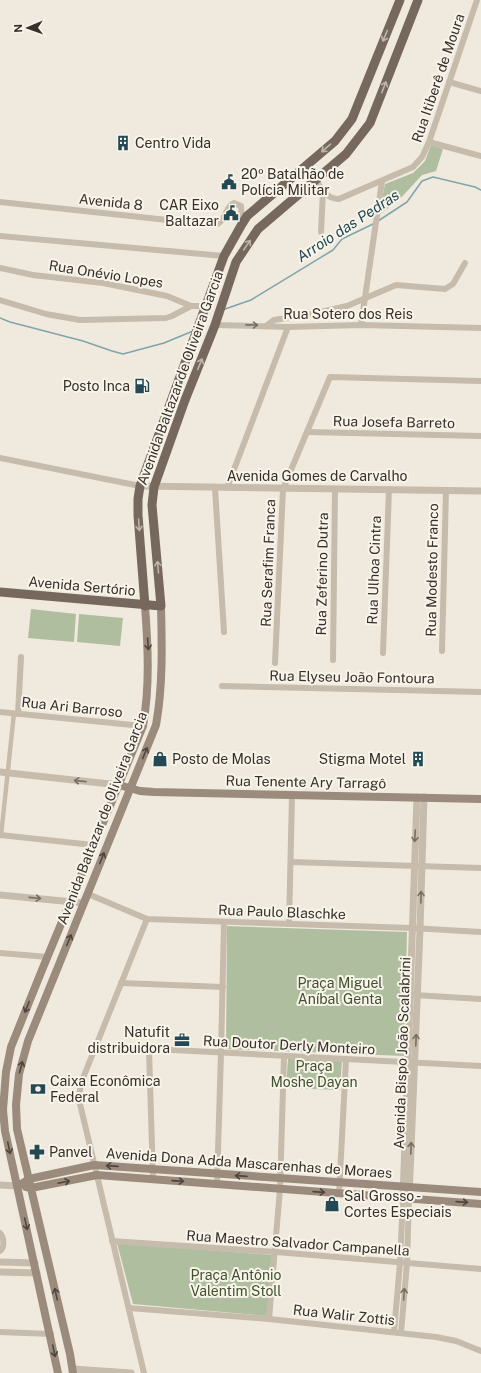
<svg xmlns="http://www.w3.org/2000/svg" width="481" height="1373" viewBox="0 0 481 1373" font-family="'Public Sans',sans-serif">
<style>
.green{fill:#b0bea0}
.lines{fill:none;stroke-linecap:round;stroke-linejoin:round}
.stream{stroke:#80a4ab;stroke-width:1.5}
.pedestrian{stroke:#c7bcab;stroke-width:4.5}
.minor{stroke:#c7bcab;stroke-width:6}
.tertiary{stroke:#c7bcab;stroke-width:7}
.secondary{stroke:#9b8b7d;stroke-width:8}
.primary{stroke:#76685c;stroke-width:9}
.oneway{stroke:#beb5aa}
.oneway2{stroke:#776e64}
.oneway3{stroke:#4f463f}
.labels{text-anchor:middle;stroke-width:4;stroke-linejoin:round;paint-order:stroke}
.street-label{font-size:14px;fill:#362f2a;stroke:#f8f4ea}
.poi-label{font-size:14px;fill:#362f2a;stroke:#f8f4ea;text-anchor:start}
.park-label{font-size:14px;fill:#415230;stroke:#f8f4ea}
.water-label{font-size:15px;font-style:italic;fill:#234a54;stroke:#f8f4ea}
</style>
<rect width="100%" height="100%" fill="#f0eade"/>
<!-- green -->
<g class="green">
<path d="M431,145L443,149L436,171L422,175L398,201L379,215L385,184L413,173L425,161Z"/>
<path d="M31,609L76,614L74,642L28,638Z"/>
<path d="M79,614L123,618L120,646L77,642Z"/>
<path d="M227,926L407,932L404,1056L226,1049Z"/>
<path d="M288,1059L342,1060L340,1090L286,1088Z"/>
<path d="M117,1243L273,1255L267,1316L133,1304Z"/>
</g>
<g class="lines">
<!-- stream -->
<g class="stream">
<path d="M378,221L407,202L422,181L433,177L475,187L481,190"/>
<path d="M225,309L251,300L333,250L342,239L373,224"/>
<path d="M0,318L10,322L83,341L112,351L123,354L164,343L193,331"/>
</g>
<!-- pedestrian -->
<path class="pedestrian" d="M1,836L14,713"/>
<!-- minor -->
<g class="minor">
<path d="M449,82L481,91"/>
<path d="M429,142L481,156"/>
<path d="M316,180C321,189 327,199 339,199L413,167L422,157L429,142L477,0"/>
<path d="M0,202L214,225C226,223 224,207 234,203L241,206L242,224"/>
<path d="M321,232L323,191"/>
<path d="M0,236L224,256"/>
<path d="M0,268L33,275L103,283L167,296L191,306H206"/>
<path d="M0,300L46,314L80,320L166,318L172,316L191,306"/>
<path d="M215,325L288,327L361,325L481,328"/>
<path d="M361,325L382,181"/>
<path d="M266,326L274,320L312,314L347,306L396,285L445,289L453,284L465,263"/>
<path d="M307,432L481,436"/>
<path d="M0,458L140,486"/>
<path d="M215,488L224,632"/>
<path d="M227,488L288,327"/>
<path d="M442,651L446,490"/>
<path d="M383,653L389,489"/>
<path d="M333,660L335,489"/>
<path d="M275,663L283,489L330,377L481,381"/>
<path d="M222,686L481,692"/>
<path d="M0,712L143,726"/>
<path d="M18,714L21,657"/>
<path d="M0,835L93,845"/>
<path d="M291,862L481,868"/>
<path d="M88,894L147,919L412,928L481,932"/>
<path d="M289,924L292,795"/>
<path d="M0,953L48,957"/>
<path d="M121,983L223,987"/>
<path d="M414,995L481,999"/>
<path d="M96,1046L481,1066"/>
<path d="M149,1050L153,1179"/>
<path d="M217,1184L221,1053L224,922"/>
<path d="M339,1194L346,1060"/>
<path d="M0,1233C4,1237 5,1248 0,1251"/>
<path d="M112,1241L276,1252L481,1269"/>
<path d="M129,1308L269,1319L436,1337L456,1341L481,1351"/>
<path d="M269,1319L280,1189L284,1056"/>
<path d="M0,1332L51,1334"/>
<path d="M394,1332L400,1263L403,1198"/>
<path d="M401,1333L407,1263L409,1198"/>
<path d="M144,1373L80,1104L79,1097L81,1083L147,919"/>
</g>
<!-- tertiary -->
<g class="tertiary">
<path d="M140,486L481,491"/>
<path d="M0,772L119,785"/>
<path d="M0,895L84,903"/>
<path d="M0,1185L18,1186"/>
<path d="M403,1198L417,797"/>
<path d="M409,1198L420,929L424,797"/>
<path d="M0,1262L35,1263"/>
<path d="M0,1272L37,1273"/>
<path d="M73,1369L131,1373"/>
</g>
<!-- secondary -->
<g class="secondary">
<path d="M119,785L140,791L154,792L481,799"/>
<path d="M18,1186L29,1179L94,1165L481,1192"/>
<path d="M26,1187L31,1188L97,1175L481,1204"/>
<path d="M58,1373L5,1131L3,1110L6,1072L11,1047L42,970L143,726C150,686 148,646 145,606"/>
<path d="M73,1373L70,1354L17,1129L16,1105L19,1074L28,1041L156,725C163,686 162,646 161,606"/>
</g>
<!-- primary -->
<g class="primary">
<path d="M0,592L161,606L152,505L154,487L185,400L215,325L236,262L258,229L346,154L370,123L418,0"/>
<path d="M145,606L138,515V499L140,486L224,256L242,224L247,216L335,141L352,119L400,0"/>
</g>
</g>
<!-- one-way arrows -->
<defs><path id="oneway-shaft" d="M-6 0H5M1.5-3L5.5 0L1.5 3" fill="none" stroke-width="1.6" stroke-linecap="round" stroke-linejoin="round"/></defs>
<g class="oneway">
<use href="#oneway-shaft" transform="translate(385 36) rotate(112)"/>
<use href="#oneway-shaft" transform="translate(384 87) rotate(-69)"/>
<use href="#oneway-shaft" transform="translate(326 148) rotate(139)"/>
<use href="#oneway-shaft" transform="translate(247 245) rotate(-56)"/>
<use href="#oneway-shaft" transform="translate(200 364) rotate(-68)"/>
<use href="#oneway-shaft" transform="translate(139 525) rotate(86)"/>
<use href="#oneway-shaft" transform="translate(158 567) rotate(-95)"/>
</g>
<g class="oneway2">
<use href="#oneway-shaft" transform="translate(252 325) rotate(1)"/>
<use href="#oneway-shaft" transform="translate(80 781) rotate(-174)"/>
<use href="#oneway-shaft" transform="translate(415 836) rotate(93)"/>
<use href="#oneway-shaft" transform="translate(421 897) rotate(-89)"/>
<use href="#oneway-shaft" transform="translate(35 898) rotate(6)"/>
<use href="#oneway-shaft" transform="translate(416 1040) rotate(-88)"/>
<use href="#oneway-shaft" transform="translate(411 1148) rotate(-88)"/>
<use href="#oneway-shaft" transform="translate(404 1294) rotate(-86)"/>
</g>
<g class="oneway3">
<use href="#oneway-shaft" transform="translate(148 644) rotate(86)"/>
<use href="#oneway-shaft" transform="translate(145 753) rotate(-68)"/>
<use href="#oneway-shaft" transform="translate(102 858) rotate(-68)"/>
<use href="#oneway-shaft" transform="translate(69 940) rotate(-68)"/>
<use href="#oneway-shaft" transform="translate(27 1007) rotate(112)"/>
<use href="#oneway-shaft" transform="translate(21 1067) rotate(-75)"/>
<use href="#oneway-shaft" transform="translate(9 1148) rotate(78)"/>
<use href="#oneway-shaft" transform="translate(112 1166) rotate(-176)"/>
<use href="#oneway-shaft" transform="translate(241 1176) rotate(-176)"/>
<use href="#oneway-shaft" transform="translate(178 1181) rotate(4)"/>
<use href="#oneway-shaft" transform="translate(64 1182) rotate(-12)"/>
<use href="#oneway-shaft" transform="translate(319 1192) rotate(4)"/>
<use href="#oneway-shaft" transform="translate(462 1202) rotate(4)"/>
<use href="#oneway-shaft" transform="translate(26 1224) rotate(77)"/>
<use href="#oneway-shaft" transform="translate(56 1294) rotate(-103)"/>
<use href="#oneway-shaft" transform="translate(54 1351) rotate(78)"/>
</g>
<!-- icons -->
<defs>
<g id="building-bare" transform="scale(1.2)"><path d="M-4-6H4V6H1V3H-1V6H-4ZM-2.5-4.3h1.7v1.8h-1.7ZM.8-4.3h1.7v1.8H.8ZM-2.5-1h1.7V.8h-1.7ZM.8-1h1.7V.8H.8Z" fill="#234a54" stroke="#f8f4ea" stroke-width="2.5" paint-order="stroke"/></g>
<g id="civic-bare" transform="scale(1.2)"><path d="M-.6-6.5H3V-4.5H.6V-3L4-1V1h2V6H-6V1h2V-1L-.6-3ZM-1.2 2.5V6h2.4V2.5Z" fill="#234a54" stroke="#f8f4ea" stroke-width="2.5" paint-order="stroke"/></g>
<g id="fuel-bare" transform="scale(1.2)"><path d="M-5.5-6h7V0h2V4h1.3V-2.5L3-4.5l.8-.8L6-3V5H2.5V1h-1V6h-7ZM-4.2-4.7v3.2H.2V-4.7Z" fill="#234a54" stroke="#f8f4ea" stroke-width="2.5" paint-order="stroke"/></g>
<g id="shop-bare" transform="scale(1.2)"><path d="M-5-2.5h2.3a2.7 3.5 0 0 1 5.4 0H5L5.5 6h-11ZM-1.5-2.5h3a1.5 2.3 0 0 0-3 0Z" fill="#234a54" stroke="#f8f4ea" stroke-width="2.5" paint-order="stroke"/></g>
<g id="office-bare" transform="scale(1.2)"><path d="M-6-3h4V-5.5h4V-3h4V5H-6ZM-1-4.5V-3h2v-1.5ZM-6 0V1H6V0Z" fill="#234a54" stroke="#f8f4ea" stroke-width="2.5" paint-order="stroke"/></g>
<g id="bank-bare" transform="scale(1.2)"><path d="M-6-4H6V4H-6ZM0-2.3a2.3 2.3 0 1 0 0 4.6a2.3 2.3 0 1 0 0-4.6Z" fill="#234a54" stroke="#f8f4ea" stroke-width="2.5" paint-order="stroke"/></g>
<g id="pharmacy-bare" transform="scale(1.2)"><path d="M-2-6h4v4h4v4h-4v4h-4v-4h-4v-4h4Z" fill="#234a54" stroke="#f8f4ea" stroke-width="2.5" paint-order="stroke"/></g>
</defs>
<g fill-rule="evenodd">
<use href="#building-bare" x="123" y="143"/>
<use href="#civic-bare" x="229" y="182"/>
<use href="#civic-bare" x="231" y="213"/>
<use href="#fuel-bare" x="142" y="386"/>
<use href="#shop-bare" x="160" y="759"/>
<use href="#building-bare" x="418" y="759"/>
<use href="#office-bare" x="182" y="1040"/>
<use href="#bank-bare" x="38" y="1089"/>
<use href="#pharmacy-bare" x="37" y="1152"/>
<use href="#shop-bare" x="332" y="1204"/>
</g>
<g class="labels">
<!-- street labels -->
<g class="street-label">
<text transform="translate(438 78) rotate(-71)" y="5">Rua Itiberê de Moura</text>
<text transform="translate(111 202) rotate(6)" y="5">Avenida 8</text>
<text transform="translate(106 274) rotate(9)" y="5">Rua Onévio Lopes</text>
<text x="348" y="319">Rua Sotero dos Reis</text>
<text transform="translate(180 378) rotate(-70)" y="5">Avenida Baltazar de Oliveira Garcia</text>
<text transform="translate(394 422) rotate(1)" y="5">Rua Josefa Barreto</text>
<text x="317" y="481">Avenida Gomes de Carvalho</text>
<text transform="translate(268 563) rotate(-88)" y="5">Rua Serafim Franca</text>
<text transform="translate(374 570) rotate(-88)" y="5">Rua Ulhoa Cintra</text>
<text transform="translate(432 570) rotate(-89)" y="5">Rua Modesto Franco</text>
<text transform="translate(322 574) rotate(-89)" y="5">Rua Zeferino Dutra</text>
<text transform="translate(82 586) rotate(5)" y="5">Avenida Sertório</text>
<text transform="translate(352 677) rotate(1)" y="5">Rua Elyseu João Fontoura</text>
<text transform="translate(72 707) rotate(6)" y="5">Rua Ari Barroso</text>
<text transform="translate(306 782) rotate(1)" y="5">Rua Tenente Ary Tarragô</text>
<text transform="translate(102 818) rotate(-69)" y="5">Avenida Baltazar de Oliveira Garcia</text>
<text transform="translate(282 912) rotate(2)" y="5">Rua Paulo Blaschke</text>
<text transform="translate(289 1045) rotate(3)" y="5">Rua Doutor Derly Monteiro</text>
<text transform="translate(402 1053) rotate(-88)" y="5">Avenida Bispo João Scalabrini</text>
<text transform="translate(249 1163) rotate(4)" y="5">Avenida Dona Adda Mascarenhas de Moraes</text>
<text transform="translate(298 1243) rotate(4)" y="5">Rua Maestro Salvador Campanella</text>
<text transform="translate(344 1315) rotate(6)" y="5">Rua Walir Zottis</text>
</g>
<!-- poi labels -->
<g class="poi-label">
<text x="135" y="148">Centro Vida</text>
<text x="241" y="179">20º Batalhão de<tspan x="241" dy="16">Polícia Militar</tspan></text>
<text x="219" y="210" text-anchor="end">CAR Eixo<tspan x="219" dy="16">Baltazar</tspan></text>
<text x="130" y="391" text-anchor="end">Posto Inca</text>
<text x="172" y="764">Posto de Molas</text>
<text x="406" y="764" text-anchor="end">Stigma Motel</text>
<text x="170" y="1037" text-anchor="end">Natufit<tspan x="170" dy="16">distribuidora</tspan></text>
<text x="50" y="1086">Caixa Econômica<tspan x="50" dy="16">Federal</tspan></text>
<text x="49" y="1157">Panvel</text>
<text x="344" y="1201">Sal Grosso -<tspan x="344" dy="16">Cortes Especiais</tspan></text>
</g>
<!-- park labels -->
<g class="park-label">
<text x="340" y="988">Praça Miguel<tspan x="340" dy="16">Aníbal Genta</tspan></text>
<text x="314" y="1071">Praça<tspan x="314" dy="16">Moshe Dayan</tspan></text>
<text x="236" y="1280">Praça Antônio<tspan x="236" dy="16">Valentim Stoll</tspan></text>
</g>
<!-- water labels -->
<g class="water-label">
<text transform="translate(348 226) rotate(-33)" y="5">Arroio das Pedras</text>
</g>
</g>
<!-- north arrow -->
<g transform="translate(28 28) rotate(268)" stroke="#f8f4ea" stroke-width="3" paint-order="stroke">
<path d="M0-3L7 15L0 10L-7 15Z" fill="#362f2a"/>
<text y="-6" font-size="11" font-weight="bold" text-anchor="middle" fill="#362f2a">N</text>
</g>
</svg>
